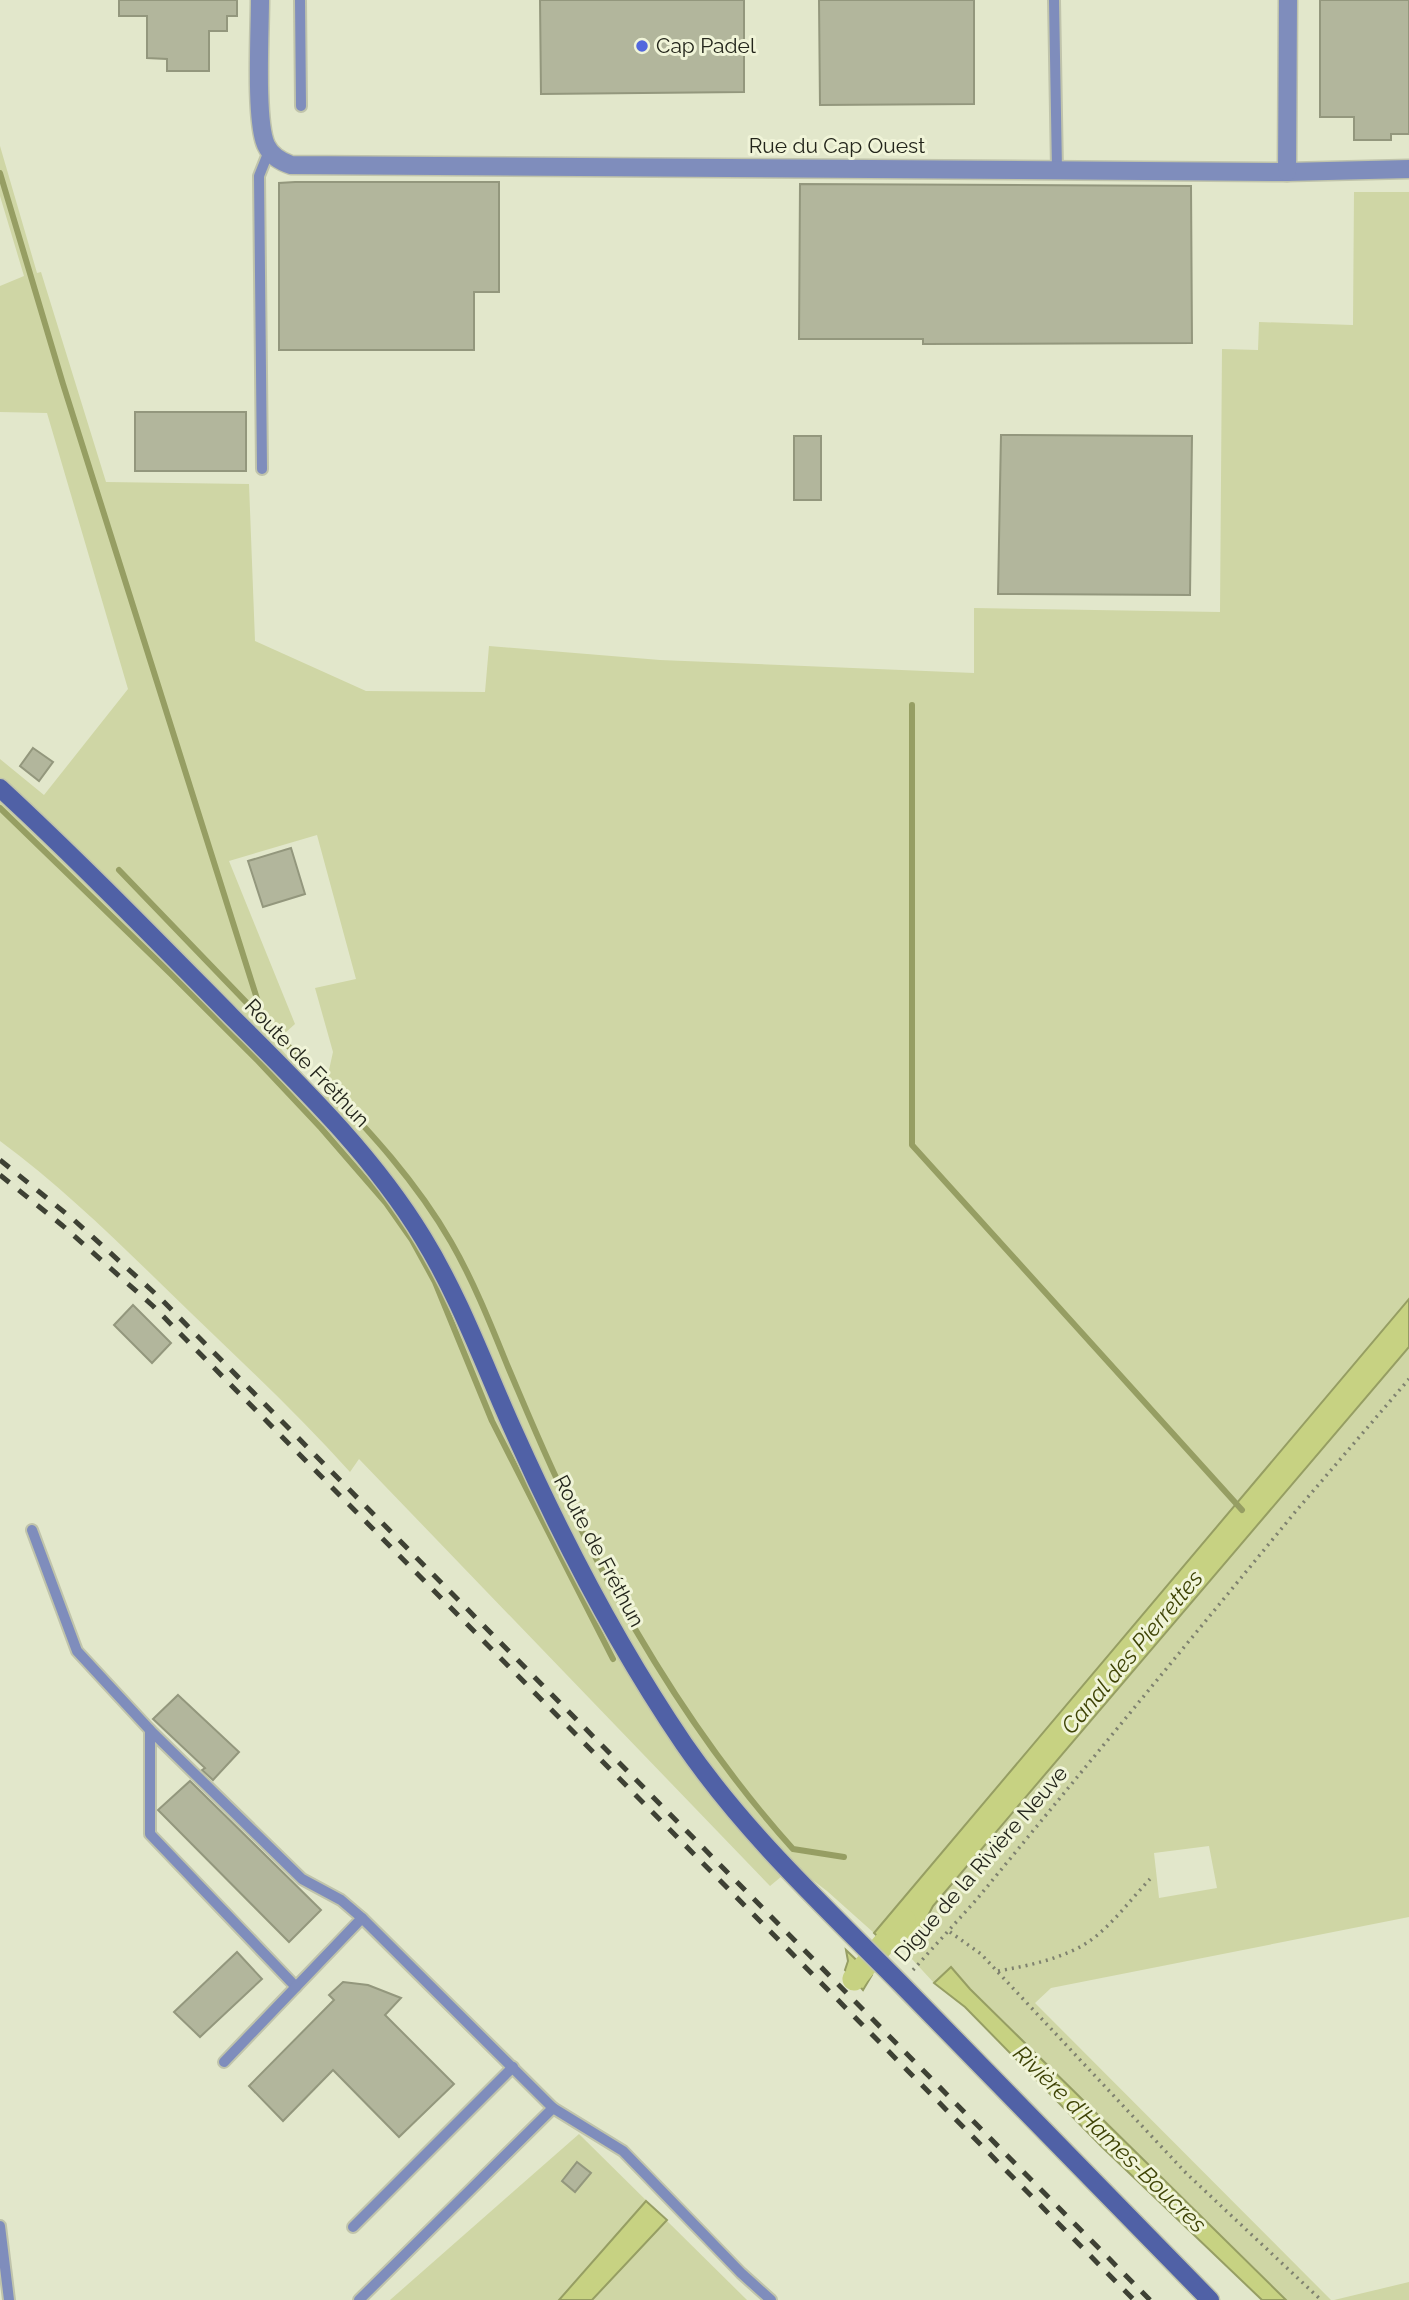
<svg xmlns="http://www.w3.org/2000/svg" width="1409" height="2300" viewBox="0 0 1409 2300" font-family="Raleway,sans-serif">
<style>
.green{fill:#cfd6a5;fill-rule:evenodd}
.water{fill:#c7d282;stroke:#969e63;stroke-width:2}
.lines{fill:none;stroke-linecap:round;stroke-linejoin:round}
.stream{stroke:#969e63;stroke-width:6}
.canal{stroke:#c7d282;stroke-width:23}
.building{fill:#b2b69c;stroke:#93977d;stroke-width:2}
.lane-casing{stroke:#c0c4ab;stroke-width:14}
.street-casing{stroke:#c0c4ab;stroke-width:21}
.secondary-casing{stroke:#c0c4ab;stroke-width:21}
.path{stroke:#7e816f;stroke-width:3.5;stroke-dasharray:2 5;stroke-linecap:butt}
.lane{stroke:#7f8dbc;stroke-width:10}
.street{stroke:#7f8dbc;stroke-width:18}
.secondary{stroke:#5061a6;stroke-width:18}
.rail{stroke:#3e4134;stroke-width:5;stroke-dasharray:12 12;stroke-linecap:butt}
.poi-dot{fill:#5267dd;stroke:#f0f4d8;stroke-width:2.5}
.labels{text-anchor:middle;stroke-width:6;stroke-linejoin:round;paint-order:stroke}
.poi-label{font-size:21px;fill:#23251b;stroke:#f0f4d8;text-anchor:start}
.street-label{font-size:21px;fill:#23251b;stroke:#f0f4d8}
.water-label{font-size:23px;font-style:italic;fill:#3e4305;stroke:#f0f4d8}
</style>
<rect width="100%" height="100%" fill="#e2e7cb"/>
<!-- green -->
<g class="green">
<path d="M0,146L37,273L41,272L106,482L249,484L255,641L366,691L485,692L489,646L660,660L974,673V608L1220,612L1222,349L1258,350L1259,322L1353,325L1354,192H1409V1299L874,1933L827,1891L794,1866L770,1886L359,1459L350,1472C300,1416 245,1365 191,1313C129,1253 69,1192 0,1141V759L44,795L128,689L47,413L0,412V286L24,276L0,196ZM317,835L356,979L315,988L333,1052L323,1097L275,1042L295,1024L229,861Z"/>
<path d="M1409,1347V1917L1051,1988L1035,2003L1331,2300H1286L970,1989L951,1967L934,1983L900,1946L914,1942L933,1906ZM1209,1846L1217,1888L1159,1898L1154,1853Z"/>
<path d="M579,2134L747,2300H390Z"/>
<path d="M1409,2282V2300H1334Z"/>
</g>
<!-- water -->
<g class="water">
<path d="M1409,1299V1347L933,1906L914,1942L893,1951L874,1933Z"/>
<path d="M846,1950L872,1975L863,1990L845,1970L848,1961Z"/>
<path d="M951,1967L970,1989L1286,2300H1262L1102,2147L965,2007L934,1983Z"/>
<path d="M646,2201L667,2220L592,2300H559Z"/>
</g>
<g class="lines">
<!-- stream -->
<g class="stream">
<path d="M0,173L63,384L264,1021"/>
<path d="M912,705V1145L1242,1510"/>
<path d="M0,808L170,973L258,1061L321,1128L386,1203L412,1240L435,1282L492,1421L613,1659"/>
<path d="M119,870L297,1055"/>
<path d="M322,1081C370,1132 416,1181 451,1242C474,1282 491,1325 508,1367C531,1421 553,1475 580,1527C638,1643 706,1752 793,1849L844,1857"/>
</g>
<!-- canal -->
<path class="canal" d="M854,1979L904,1920"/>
</g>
<!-- building -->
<g class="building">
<path d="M119,0H237V16H227V31H209V71H167V59L147,58V16H119Z"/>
<path d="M540,0H744V92L541,94Z"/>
<path d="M819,0H974V104L820,105Z"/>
<path d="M1320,0H1409V134H1391V140H1354V117H1320Z"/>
<path d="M295,182H499V292H474V350H279V183Z"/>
<path d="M800,184L1191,186L1192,343L923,344V339H799Z"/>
<rect x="135" y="412" width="111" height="59"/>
<path d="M1001,435L1192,436L1190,595L998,594Z"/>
<rect x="794" y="436" width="27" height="64"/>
<path d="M33,748L53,762L39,781L20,766Z"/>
<path d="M291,848L305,894L263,907L248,861Z"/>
<path d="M133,1305L171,1343L152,1363L114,1325Z"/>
<path d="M178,1695L239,1752L213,1780L202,1770L205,1768L153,1719Z"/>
<path d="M190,1781L321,1910L289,1942L158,1810Z"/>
<path d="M237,1952L262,1979L200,2037L174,2012Z"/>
<path d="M343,1982L368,1985L401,1998L385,2015L454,2084L399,2137L333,2070L283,2121L249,2086L334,2000L329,1995Z"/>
<path d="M577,2162L591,2173L575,2192L562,2181Z"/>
</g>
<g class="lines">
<!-- lane casing -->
<g class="lane-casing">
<g id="lane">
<path d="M300,0L301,106"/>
<path d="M1054,0L1057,170"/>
<path d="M262,469L259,176L269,151"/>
<path d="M32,1530L77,1651L150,1730L302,1879L341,1900L362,1918L553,2108"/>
<path d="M150,1730V1834L296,1987"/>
<path d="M224,2062L362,1918"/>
<path d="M0,2226L9,2300"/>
<path d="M353,2227L513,2067"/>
<path d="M359,2300L553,2108L623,2151L741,2273L771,2300"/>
</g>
</g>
<!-- street casing -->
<g class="street-casing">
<g id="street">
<path d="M260,0C260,32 255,121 266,145C271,156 280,161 291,165L1287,172L1409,169"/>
<path d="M1287,172L1288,0"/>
</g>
</g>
<!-- secondary casing -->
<g class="secondary-casing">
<path id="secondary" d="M0,788C79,861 155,939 231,1016C300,1085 372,1154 423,1238C461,1300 485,1368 515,1434C563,1541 618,1647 684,1744C746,1834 825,1907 901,1984C1005,2089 1107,2195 1210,2300"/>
</g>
<!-- path -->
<g class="path">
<path d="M950,1932L981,1954L1186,2173L1321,2300"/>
<path d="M913,1970L977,1899L1296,1511L1409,1379"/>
<path d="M998,1971C1026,1966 1052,1961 1078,1948C1106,1934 1128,1902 1150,1879"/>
</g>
<!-- lane -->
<use href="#lane" class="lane"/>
<!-- street -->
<use href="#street" class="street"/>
<!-- secondary -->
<use href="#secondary" class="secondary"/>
<!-- rail -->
<g class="rail">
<path d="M0,1160L74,1220L159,1297L1150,2300"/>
<path d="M0,1175L63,1226L153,1306L1134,2300"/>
</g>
</g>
<!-- markers -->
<circle class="poi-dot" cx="642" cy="46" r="7"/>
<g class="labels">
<!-- poi labels -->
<g class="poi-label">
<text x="656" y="53">Cap Padel</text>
</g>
<!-- street labels -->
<g class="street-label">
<text x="837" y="153">Rue du Cap Ouest</text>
<text transform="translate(307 1063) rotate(46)" y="7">Route de Fréthun</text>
<text transform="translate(599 1551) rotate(62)" y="7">Route de Fréthun</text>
<text transform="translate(981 1864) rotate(-49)" y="7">Digue de la Rivière Neuve</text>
</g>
<!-- water labels -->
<g class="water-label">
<text transform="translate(1132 1652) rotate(-50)" y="8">Canal des Pierrettes</text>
<text transform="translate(1110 2139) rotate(44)" y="8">Rivière d'Hames-Boucres</text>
</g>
</g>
</svg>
